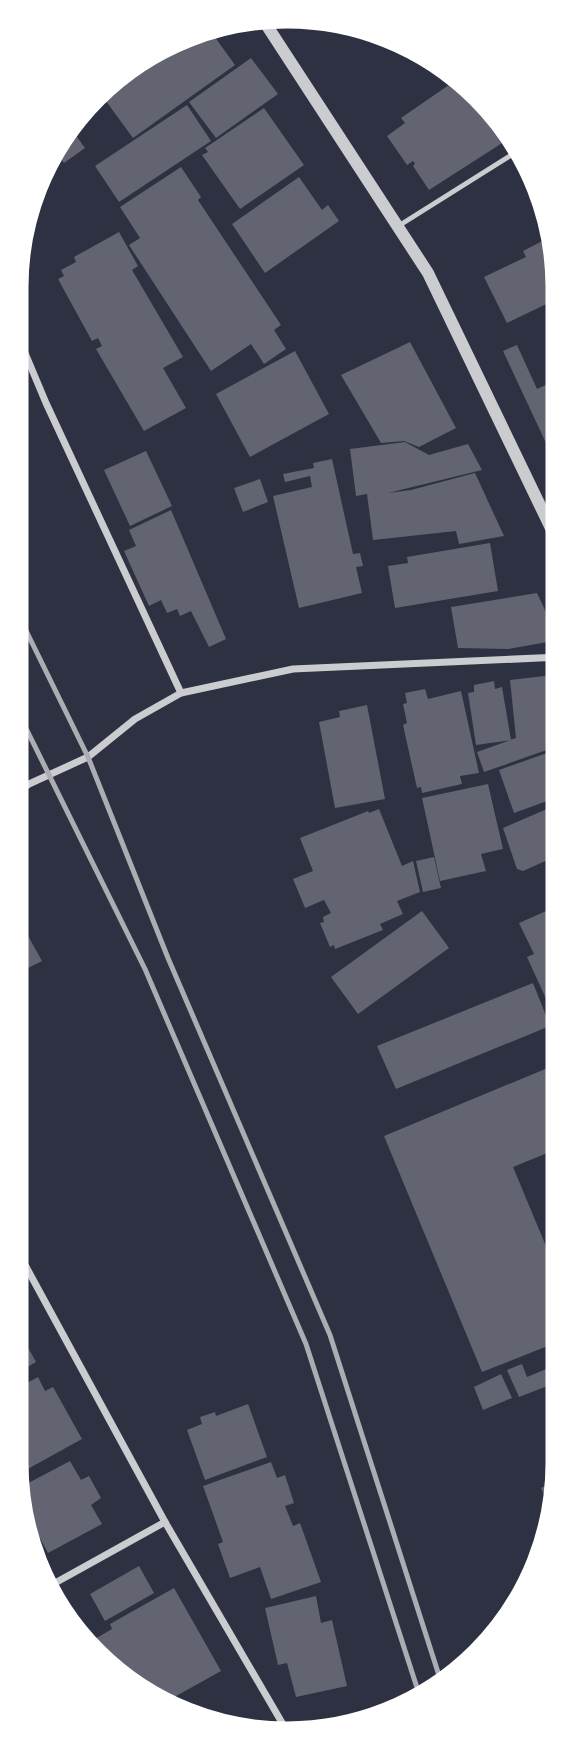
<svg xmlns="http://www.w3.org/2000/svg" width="575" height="1750" viewBox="0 0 575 1750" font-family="Raleway,sans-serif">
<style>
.building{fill:#626471}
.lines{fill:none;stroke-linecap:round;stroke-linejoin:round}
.service{stroke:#caccd0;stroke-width:5}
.minor{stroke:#caccd0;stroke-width:7}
.tertiary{stroke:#caccd0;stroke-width:12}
.rail{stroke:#abadb3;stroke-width:5}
.rim{fill:none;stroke:#fff;stroke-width:9}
</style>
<rect width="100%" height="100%" fill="#2d3142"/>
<!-- building -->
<g class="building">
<path d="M209,29L235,65L133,138L100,93L158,47Z"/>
<path d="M251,58L278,94L216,138L189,102Z"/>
<path d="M459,78L495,106L513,136L429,190L413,166L415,164L413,161L407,165L387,136L405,123L401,118Z"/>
<path d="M187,105L211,141L119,202L95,166Z"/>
<path d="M264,108L304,165L240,209L202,155L208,152L205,148Z"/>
<path d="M67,123L85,148L64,163L54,150Z"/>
<path d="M181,167L201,197L198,200L281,325L274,330L286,349L264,364L251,344L211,371L129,245L140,238L120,207Z"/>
<path d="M299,177L322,210L328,205L339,221L265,273L232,224Z"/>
<path d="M119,232L138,266L132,270L183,357L163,368L186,408L144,431L96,349L102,346L98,338L92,341L58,279L64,276L61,270L76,262L74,257Z"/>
<path d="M552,236L560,252L561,297L507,323L484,277L526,257L523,251Z"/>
<path d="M410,342L456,428L419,447L404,441L381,443L341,375Z"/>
<path d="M517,345L537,389L561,378V436L546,443L503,351Z"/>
<path d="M295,351L329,414L250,457L216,394Z"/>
<path d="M405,442L429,455L468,444L482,470L388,493L411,490L475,473L504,536L459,544L456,531L373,540L367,494L356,496L350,449Z"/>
<path d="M146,451L172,506L130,526L104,470Z"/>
<path d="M332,459L353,554L360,553L363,566L356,567L362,593L299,608L273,496L312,487L310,476L285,482L283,474L314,468L313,463Z"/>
<path d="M260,479L268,502L243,512L234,488Z"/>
<path d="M171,510L226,639L209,647L191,611L180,616L177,609L167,613L161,600L149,606L124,551L136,546L129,530Z"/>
<path d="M490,543L498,591L395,608L388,566L408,563L407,557Z"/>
<path d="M537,593L559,640L508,649L458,648L451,607Z"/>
<path d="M561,674V745L484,772L477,752L516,738L510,680Z"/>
<path d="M494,681L495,689L502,687L511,740L476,745L468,693L474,692V685Z"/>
<path d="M425,689L428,699L461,691L479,773L460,776L462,784L422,793L421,787L417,788L403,725L407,723L403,704L407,703L405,693Z"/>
<path d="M367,705L385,799L335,808L319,722L340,717L339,711Z"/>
<path d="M561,748V796L514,813L499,770Z"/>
<path d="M488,784L503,849L481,854L486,871L440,881L422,798Z"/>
<path d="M561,803L562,858L552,862L550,859L523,871L517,869L503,828Z"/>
<path d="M379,809L402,866L413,861L420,892L397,901L403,914L380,924L383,930L335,949L334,945L330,947L320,923L324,922L323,917L331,913L324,900L305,908L293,879L313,871L300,838L368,811L369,813Z"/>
<path d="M434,857L441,888L423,892L416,861Z"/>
<path d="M562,904V1023L558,1025L527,957L534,954L519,923Z"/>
<path d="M12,907L42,961L12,976Z"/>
<path d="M422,911L449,948L358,1014L331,977Z"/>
<path d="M533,983L550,1026L396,1089L377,1046Z"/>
<path d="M562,1062V1147L513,1167L553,1263L562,1259L563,1340L482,1372L384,1136Z"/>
<path d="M16,1326L36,1362L12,1376V1329Z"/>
<path d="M563,1362V1380L519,1397L507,1370L522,1364L527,1377Z"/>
<path d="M501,1374L512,1398L483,1410L474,1387Z"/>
<path d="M38,1377L45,1391L53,1387L82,1439L15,1476L12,1391Z"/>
<path d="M248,1404L267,1457L205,1480L187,1430L202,1424L200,1417L215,1412L216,1416Z"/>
<path d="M70,1461L81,1480L89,1476L101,1498L91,1505L102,1524L48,1553L20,1501L17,1489Z"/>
<path d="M271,1462L277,1478L285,1475L294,1503L285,1506L293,1526L300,1523L321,1582L271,1599L260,1567L230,1578L218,1544L223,1542L203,1486Z"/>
<path d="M561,1479L555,1519L541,1488Z"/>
<path d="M139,1566L154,1593L105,1621L90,1594Z"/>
<path d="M174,1588L221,1671L160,1705L133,1684L120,1661L110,1667L107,1664L93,1640L112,1629L110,1624Z"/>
<path d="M316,1596L321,1623L332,1620L347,1686L296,1697L287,1663L278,1665L265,1608Z"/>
</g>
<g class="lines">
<!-- service -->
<path class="service" d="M400,225L521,149"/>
<!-- minor -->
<g class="minor">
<path d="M12,322L46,403L181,693"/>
<path d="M12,797L29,784L88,757L135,719L181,693L293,669L561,657"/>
<path d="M12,1241L165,1522L288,1733"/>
<path d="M46,1588L165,1522"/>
</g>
<!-- tertiary -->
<path class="tertiary" d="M260,15L428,273L561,549"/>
<!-- rail -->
<g class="rail">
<path d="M12,602L88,757L168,958L330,1335L443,1688"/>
<path d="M12,700L145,969L306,1344L421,1700"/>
</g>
</g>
<!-- crop -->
<path d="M0 0H575V1750H0ZM287 24H287A263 263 0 0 1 550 287V1463A263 263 0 0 1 287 1726H287A263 263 0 0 1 24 1463V287A263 263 0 0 1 287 24Z" fill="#fff" fill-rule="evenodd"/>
<path class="rim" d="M287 24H287A263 263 0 0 1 550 287V1463A263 263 0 0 1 287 1726H287A263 263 0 0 1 24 1463V287A263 263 0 0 1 287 24Z"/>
</svg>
